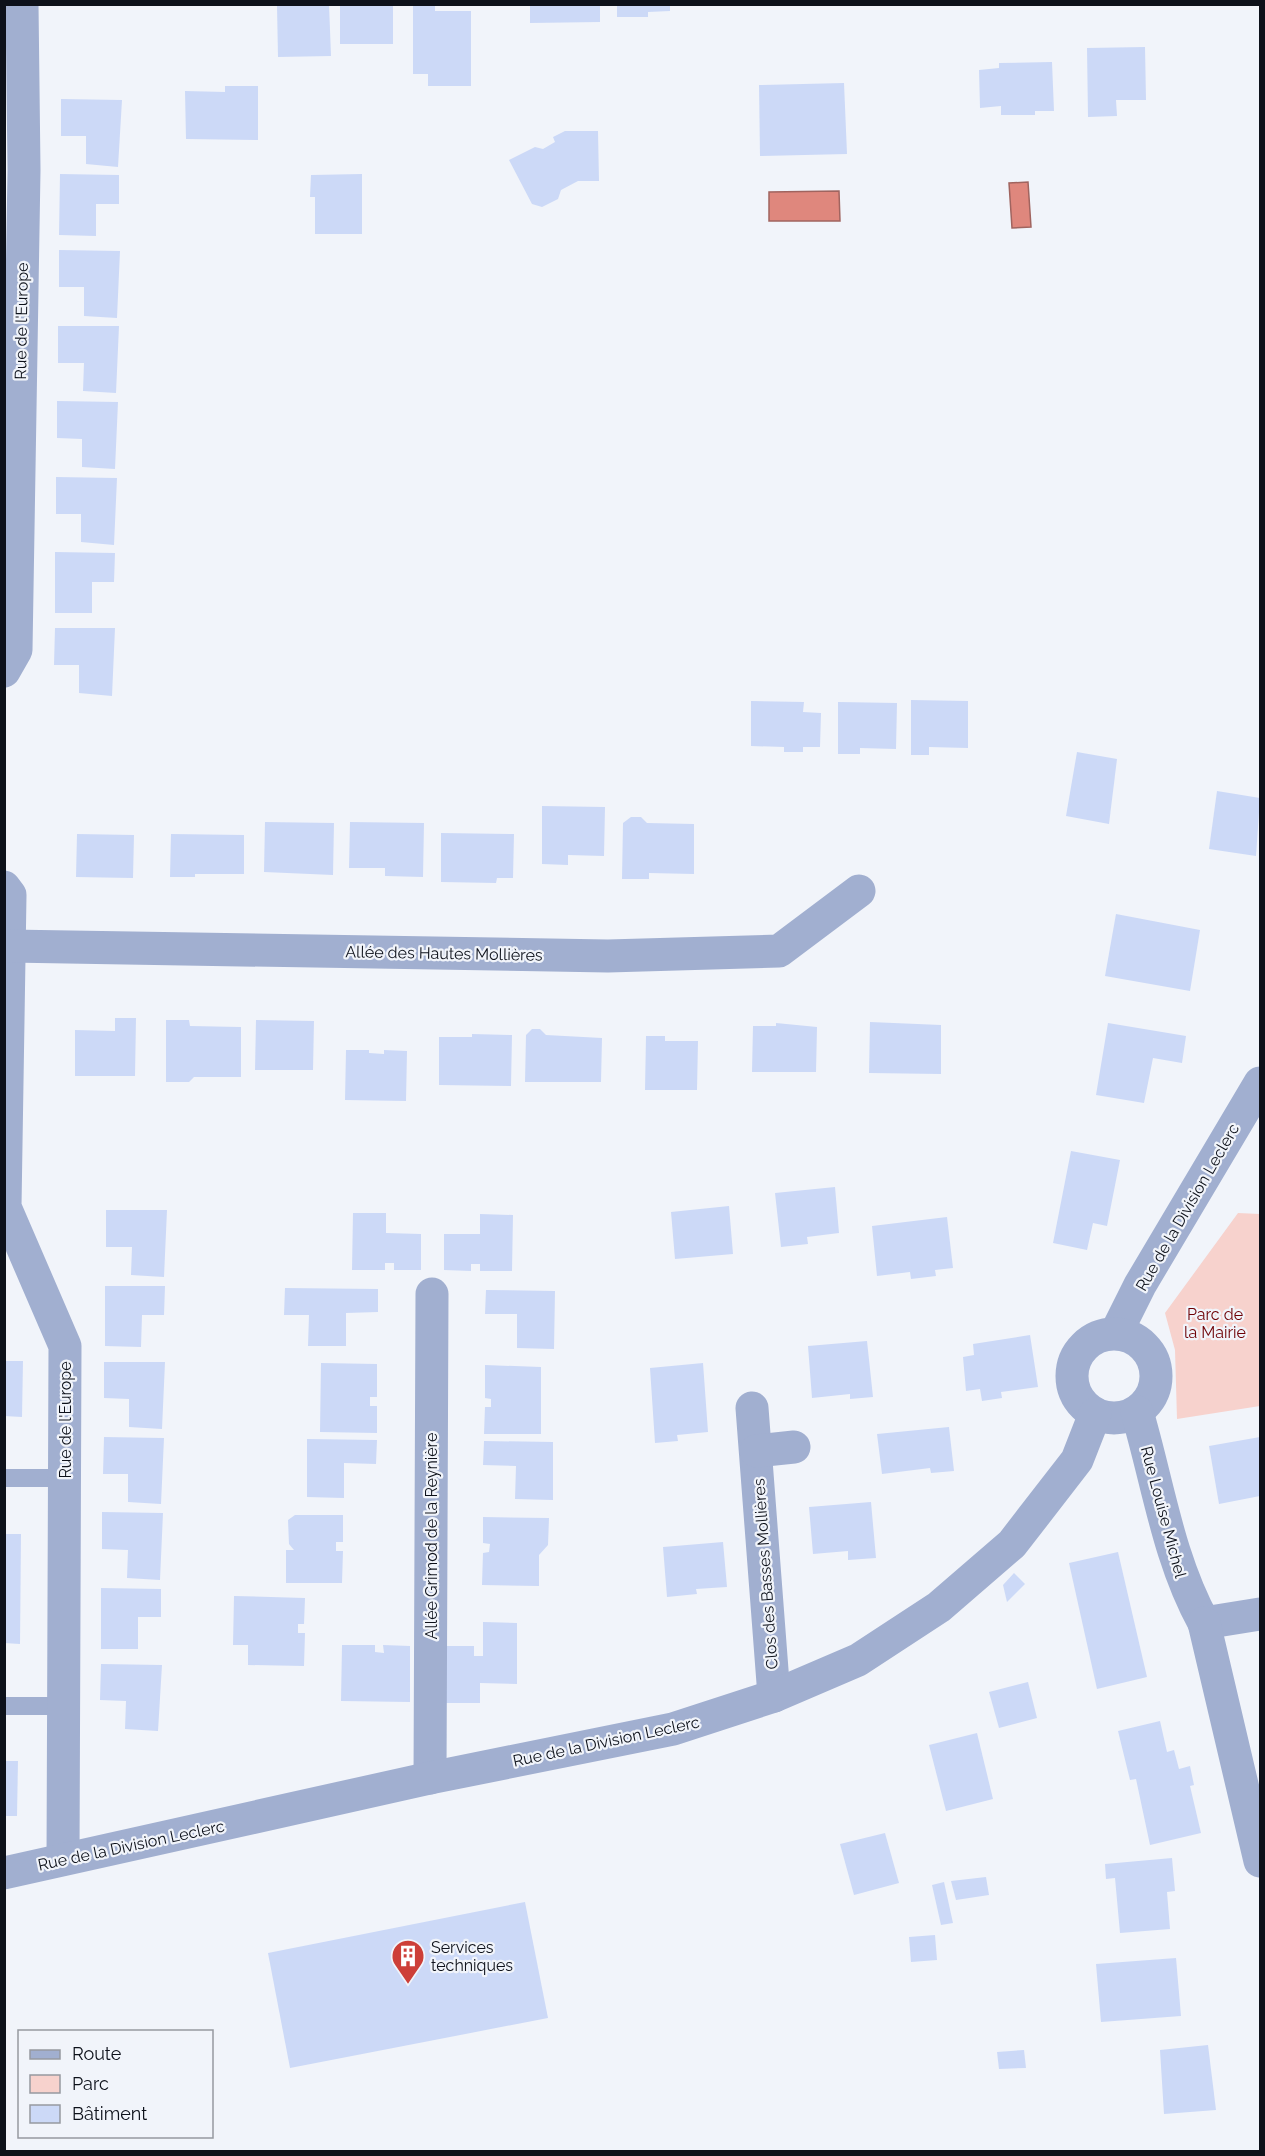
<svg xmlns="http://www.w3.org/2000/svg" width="1265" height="2156" viewBox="0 0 1265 2156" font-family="Raleway,sans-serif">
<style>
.green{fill:#f7d2cd}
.water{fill:#df877d;stroke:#a0645f;stroke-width:1.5}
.building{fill:#ccd9f7}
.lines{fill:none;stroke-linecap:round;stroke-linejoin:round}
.service{stroke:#a1afd0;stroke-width:18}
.minor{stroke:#a1afd0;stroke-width:33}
.labels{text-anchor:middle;stroke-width:4.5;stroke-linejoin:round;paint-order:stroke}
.street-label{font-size:16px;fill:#0d111a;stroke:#f1f4fa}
.park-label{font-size:16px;fill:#6e0005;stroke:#f1f4fa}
.poi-label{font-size:16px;fill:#0d111a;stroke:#f1f4fa;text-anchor:start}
</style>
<rect width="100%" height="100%" fill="#f1f4fa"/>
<!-- green -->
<path class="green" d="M1238,1213L1260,1214V1406L1177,1419L1175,1350L1165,1313Z"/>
<!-- water -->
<g class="water">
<path d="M1028,182L1031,227L1012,228L1009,183Z"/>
<path d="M839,191L840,221H769V192Z"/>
</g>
<!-- building -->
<g class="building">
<path d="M329,4L331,56L278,57L277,6Z"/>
<rect x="340" y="4" width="53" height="40"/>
<path d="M413,4H435V11H471V86H428V74H413Z"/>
<path d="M530,4H600V22L530,23Z"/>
<path d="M617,4H670V11L648,12V17H617Z"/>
<path d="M1145,47L1146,100H1116L1117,116L1088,117L1087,48Z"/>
<path d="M1052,62L1054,111H1035V115H1001V106L980,108L979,70L999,68V63Z"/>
<path d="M844,83L847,154L760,156L759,85Z"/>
<path d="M225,86H258V140L186,139L185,91L225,92Z"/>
<path d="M61,99L122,100L118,167L86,164V136H61Z"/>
<path d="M565,131H598L599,181H578L561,190L558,199L542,207L532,204L509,160L535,147L543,149L555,142L553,137Z"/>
<path d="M60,174L119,175V204H96V236L59,235Z"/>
<path d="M362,174V234H315V197H310L311,175Z"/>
<path d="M59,250L120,251L117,318L84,316V287H59Z"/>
<path d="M58,326H119L116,393L83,391L84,363H58Z"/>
<path d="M57,401L118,402L115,469L82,467V439L57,438Z"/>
<path d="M56,477L117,478L114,545L81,542V514H56Z"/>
<path d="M55,552L115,553L114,582H92V613H55Z"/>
<path d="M55,628H115L112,696L79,693V665H54Z"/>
<path d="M911,700L968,701V748L929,747V755H911Z"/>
<path d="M751,701L804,702L803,712L821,713L820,747H803V752H784V747L751,746Z"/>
<path d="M838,702L897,703L896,749L860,748V754H838Z"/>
<path d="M1077,752L1117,759L1109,824L1066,816Z"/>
<path d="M1217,791L1260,798L1256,856L1209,849Z"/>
<path d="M542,806L605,807L604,856L568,855V865L542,864Z"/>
<path d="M631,817H641L647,823L694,824V874L649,873V879H622L623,823Z"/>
<path d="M265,822L334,823L333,875L264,872Z"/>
<path d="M350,822L424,823L423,877L385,876V868H349Z"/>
<path d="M441,833L514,834L513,878H497L496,883L441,882Z"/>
<path d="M77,834L134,835L133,878L76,877Z"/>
<path d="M171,834L244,835V874H195V877H170Z"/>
<path d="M1116,914L1200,930L1190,991L1105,976Z"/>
<path d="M115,1018H136L135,1076H75V1030L115,1031Z"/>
<path d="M166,1020H189L190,1026L241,1027V1077H194L189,1082H166Z"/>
<path d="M256,1020L314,1021L313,1070H255Z"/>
<path d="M870,1022L941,1025V1074L869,1073Z"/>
<path d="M776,1023L817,1027L816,1072H752L753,1026H776Z"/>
<path d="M1108,1023L1186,1036L1182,1063L1153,1058L1144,1103L1096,1095Z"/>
<path d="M532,1029H540L546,1035L602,1038L601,1082H525L526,1035Z"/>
<path d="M472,1034L512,1035L511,1086L439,1085V1037H472Z"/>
<path d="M646,1036H665V1041H698L697,1090H645Z"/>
<path d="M346,1050H369V1053L384,1054V1050L407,1051L406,1101L345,1100Z"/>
<path d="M1071,1151L1120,1160L1107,1226L1093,1223L1087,1250L1053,1243Z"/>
<path d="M835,1187L839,1233L807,1237L808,1244L781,1247L775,1193Z"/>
<path d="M729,1206L733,1254L675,1259L671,1212Z"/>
<path d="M106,1210H167L164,1277L131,1275L132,1247H106Z"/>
<path d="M353,1213H386V1233L421,1234V1270H394V1263H385V1270H352Z"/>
<path d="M480,1214L513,1215L512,1271H480V1264H471V1271L444,1270V1234H480Z"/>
<path d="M947,1217L953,1268L935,1270L936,1276L911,1279L910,1272L877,1276L872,1226Z"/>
<path d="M105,1286H165L164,1315H142L141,1347L105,1346Z"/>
<path d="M285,1288L378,1289V1312L346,1313V1346H308L309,1315H284Z"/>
<path d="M486,1290L555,1291L554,1349L517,1348V1314H485Z"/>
<path d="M1030,1335L1038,1387L1001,1392L1002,1398L982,1401L980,1389L966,1391L963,1357L974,1355L973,1344Z"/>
<path d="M867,1341L873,1397L850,1399V1394L812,1398L808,1346Z"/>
<path d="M4,1361H23L22,1417L4,1416Z"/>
<path d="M104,1362H165L162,1429L129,1427V1399L104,1398Z"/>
<path d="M321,1363L377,1364V1397H370V1406H377V1433L320,1432Z"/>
<path d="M703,1363L708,1432L677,1435L678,1441L655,1443L650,1368Z"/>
<path d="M485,1365L541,1367V1434H484L485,1407H491V1399L485,1398Z"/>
<path d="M949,1427L954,1471L931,1473L930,1468L882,1474L877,1434Z"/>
<path d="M104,1437L164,1438L161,1504L128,1502V1474H103Z"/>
<path d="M1260,1437V1496L1219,1504L1209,1446Z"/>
<path d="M307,1439L377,1440L376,1464L344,1463V1498L307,1497Z"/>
<path d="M484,1441L553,1442V1500L515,1499L516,1466L483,1465Z"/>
<path d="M871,1502L876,1558L848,1560V1551L813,1554L809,1507Z"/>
<path d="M102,1512L163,1513L160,1580L127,1578L128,1550L102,1549Z"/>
<path d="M295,1515H343V1542H336V1551H343L342,1583H286V1550H294L289,1544L288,1520Z"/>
<path d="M483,1517L549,1518L548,1545L539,1555V1586L482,1585L483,1553L489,1552L490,1544L483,1543Z"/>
<path d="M4,1534H21L20,1644L4,1643Z"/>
<path d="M723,1542L727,1587L696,1589L697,1594L667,1597L663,1547Z"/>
<path d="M1118,1552L1147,1677L1097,1689L1069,1563Z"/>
<path d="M1014,1573L1025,1584L1007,1602L1003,1585Z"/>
<path d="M101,1588L161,1589V1617H138V1649H101Z"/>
<path d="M234,1596L305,1598L304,1624H298V1633H305L304,1666L248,1665V1645H233Z"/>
<path d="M483,1622L517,1623V1684L480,1683V1703H445V1646H474V1656H483Z"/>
<path d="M342,1645H375V1652L384,1653L383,1645L410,1646V1702L341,1701Z"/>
<path d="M101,1664L162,1665L158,1731L125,1729L126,1701L100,1700Z"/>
<path d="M1028,1682L1037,1718L999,1728L989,1692Z"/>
<path d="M1160,1721L1167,1752L1174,1750L1179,1769L1190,1766L1194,1785L1190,1786L1201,1833L1150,1845L1136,1779L1130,1780L1118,1731Z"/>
<path d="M977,1733L993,1799L946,1811L929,1745Z"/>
<path d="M4,1761H18L17,1816H4Z"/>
<path d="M885,1833L899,1883L854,1895L840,1844Z"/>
<path d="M1172,1858L1175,1891L1167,1892L1170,1929L1120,1933L1115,1878L1106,1879L1105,1864Z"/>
<path d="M986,1877L989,1895L956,1900L951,1881Z"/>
<path d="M944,1882L953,1923L941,1925L932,1885Z"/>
<path d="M525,1902L548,2018L290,2068L268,1953Z"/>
<path d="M935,1935L937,1960L911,1962L909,1937Z"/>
<path d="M1176,1958L1181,2016L1101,2022L1096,1964Z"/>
<path d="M1208,2045L1216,2110L1164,2114L1160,2050Z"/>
<path d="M1024,2050L1026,2068L999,2069L997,2052Z"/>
</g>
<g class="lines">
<!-- service -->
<g class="service">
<path d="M4,1478H64"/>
<path d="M4,1706H64"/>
</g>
<!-- minor -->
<g class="minor">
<path d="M4,671L16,650L24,170L22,4"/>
<path d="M4,887L10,895L5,1207L65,1346L63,1859"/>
<path d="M9,946L608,956L779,951L859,891"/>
<path d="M1116,1333L1140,1285L1260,1083"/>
<circle cx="1114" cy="1376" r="42"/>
<path d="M752,1408L774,1696"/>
<path d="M1137,1412C1158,1483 1168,1558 1204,1623L1260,1614"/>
<path d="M756,1451L794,1447"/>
<path d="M1204,1623L1260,1861"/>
<path d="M430,1778L432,1294"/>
<path d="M4,1873L430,1778L673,1729L774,1696L858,1660L939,1607L1012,1544L1077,1460L1095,1414"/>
</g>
</g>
<!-- icons -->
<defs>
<g id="building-pin" transform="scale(1.725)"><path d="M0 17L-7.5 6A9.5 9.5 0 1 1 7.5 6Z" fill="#cd3f38" stroke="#f1f4fa"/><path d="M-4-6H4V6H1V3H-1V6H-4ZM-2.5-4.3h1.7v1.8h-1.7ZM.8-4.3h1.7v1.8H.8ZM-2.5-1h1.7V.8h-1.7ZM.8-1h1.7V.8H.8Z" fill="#fff"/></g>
</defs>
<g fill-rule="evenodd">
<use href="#building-pin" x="408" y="1956"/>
</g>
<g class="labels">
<!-- street labels -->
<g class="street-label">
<text transform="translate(21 321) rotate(-89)" y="6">Rue de l'Europe</text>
<text transform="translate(444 953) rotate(1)" y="6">Allée des Hautes Mollières</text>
<text transform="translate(1187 1207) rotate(-60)" y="6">Rue de la Division Leclerc</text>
<text transform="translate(65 1420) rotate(-90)" y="6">Rue de l'Europe</text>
<text transform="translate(1164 1512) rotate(75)" y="6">Rue Louise Michel</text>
<text transform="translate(431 1536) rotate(-90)" y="6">Allée Grimod de la Reynière</text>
<text transform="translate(765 1574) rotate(-94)" y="6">Clos des Basses Mollières</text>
<text transform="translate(606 1741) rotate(-12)" y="6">Rue de la Division Leclerc</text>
<text transform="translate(131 1845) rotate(-12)" y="6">Rue de la Division Leclerc</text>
</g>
<!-- park labels -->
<g class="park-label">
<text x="1215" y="1320">Parc de<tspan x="1215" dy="18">la Mairie</tspan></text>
</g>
<!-- poi labels -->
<g class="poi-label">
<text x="431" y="1953">Services<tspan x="431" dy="18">techniques</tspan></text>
</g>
</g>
<!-- border -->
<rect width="1265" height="2156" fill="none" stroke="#0d111a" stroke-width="12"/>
<!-- legend -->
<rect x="18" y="2030" width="195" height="108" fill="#f1f4fa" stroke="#9699a0" stroke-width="1.5"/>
<rect x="30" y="2050" width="30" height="9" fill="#a1afd0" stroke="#9699a0" stroke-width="1.5"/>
<text x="72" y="2060" font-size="18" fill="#0d111a">Route</text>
<rect x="30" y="2075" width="30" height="18" fill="#f7d2cd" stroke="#9699a0" stroke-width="1.5"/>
<text x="72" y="2090" font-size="18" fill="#0d111a">Parc</text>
<rect x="30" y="2105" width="30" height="18" fill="#ccd9f7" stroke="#9699a0" stroke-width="1.5"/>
<text x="72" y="2120" font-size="18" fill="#0d111a">Bâtiment</text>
</svg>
